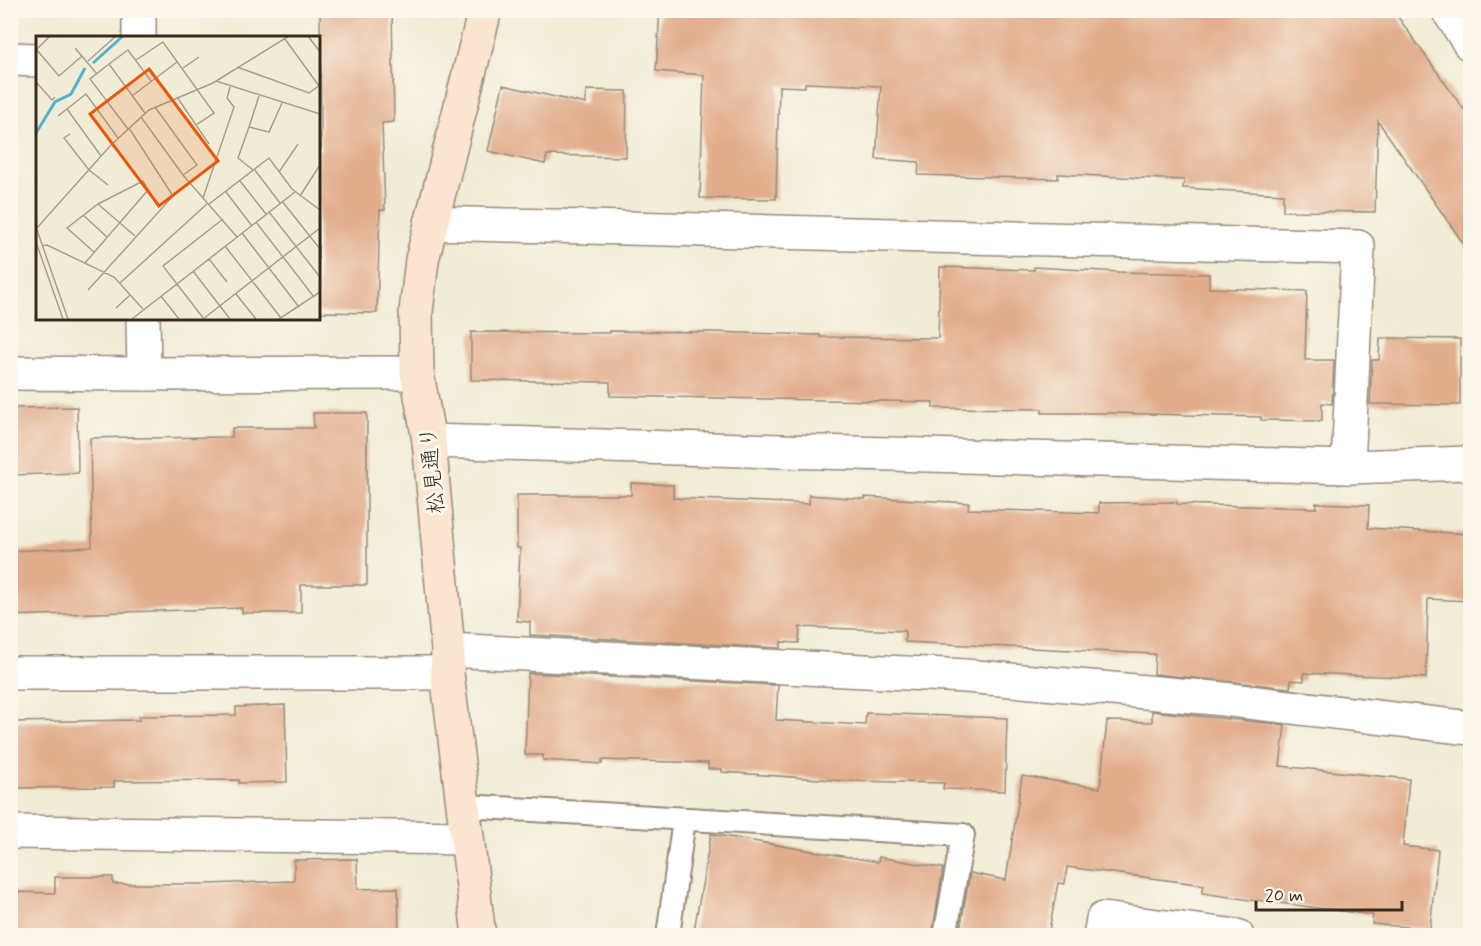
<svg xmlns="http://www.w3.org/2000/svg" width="1481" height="946" viewBox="0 0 1481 946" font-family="Mynerve,'Klee One',sans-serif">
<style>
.building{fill:#e2ad8c}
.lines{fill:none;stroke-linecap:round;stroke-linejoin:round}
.lane-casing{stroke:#968b7a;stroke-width:26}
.street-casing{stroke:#968b7a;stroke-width:36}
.secondary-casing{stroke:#968b7a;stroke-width:36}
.lane{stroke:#fff;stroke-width:22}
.street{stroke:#fff;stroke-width:33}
.secondary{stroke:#fce5d0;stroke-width:33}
.labels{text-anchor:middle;stroke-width:6;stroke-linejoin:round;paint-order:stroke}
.street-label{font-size:22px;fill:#3b2a1e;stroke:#fbf7ec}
.inset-river{fill:none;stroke:#51b4cf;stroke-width:3}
.inset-road{fill:none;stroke:#a89e8c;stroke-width:1.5}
.view{fill:#e8590c;fill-opacity:0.15;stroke:#e8590c;stroke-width:3}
.inset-edge{fill:none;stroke:#3b2a1e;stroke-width:3}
</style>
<rect width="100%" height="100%" fill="#fbf7ec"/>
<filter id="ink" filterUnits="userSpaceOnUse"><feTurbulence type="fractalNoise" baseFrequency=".0167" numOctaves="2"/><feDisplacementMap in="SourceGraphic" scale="12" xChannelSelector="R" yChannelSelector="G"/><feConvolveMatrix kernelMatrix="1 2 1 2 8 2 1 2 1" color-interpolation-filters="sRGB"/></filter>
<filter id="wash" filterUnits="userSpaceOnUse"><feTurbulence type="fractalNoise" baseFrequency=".008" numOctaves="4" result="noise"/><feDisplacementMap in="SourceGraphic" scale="24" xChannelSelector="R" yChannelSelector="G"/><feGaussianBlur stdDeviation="1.35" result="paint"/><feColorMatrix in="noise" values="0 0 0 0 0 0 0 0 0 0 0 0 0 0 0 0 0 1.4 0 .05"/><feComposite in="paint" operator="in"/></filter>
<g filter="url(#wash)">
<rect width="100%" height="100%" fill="#f1ecd5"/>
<g id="blocks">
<!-- building -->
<g class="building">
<path d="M320,10H392L394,122L382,123L385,210H380L377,313L318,312V150L321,149Z"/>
<path d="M660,10H1393L1470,118V253L1378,121L1375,212L1283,211V194L1183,188L1184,180L1058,174V179L918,175L919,162L876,159L881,86L805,83V87L779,86L776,199L700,198L704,75L656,71Z"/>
<path d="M503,85L586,104V90L627,91L626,157L547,155L545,164L488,151Z"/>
<path d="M940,267L1034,270V267L1119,272L1209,274V288L1307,291L1305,360H1334L1332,404L1322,403V421L1261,420V417L1111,413H1042V409L933,408V402L610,396V382L471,380V332L610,333V331L710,332L820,335V337L938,338Z"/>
<path d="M1380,338L1460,339V405L1370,404L1372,360H1379Z"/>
<path d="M77,407L78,473L10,475V408Z"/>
<path d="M313,413H367V585H301V613H242V608L10,616V551L92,547L90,438L134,437V438L232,437V428H314Z"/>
<path d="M631,483L673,485V498L809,504V495L865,499V497L969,503L968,509L1099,513V503L1177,502V504L1316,508V503L1369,505L1368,528L1470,534V601L1428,599L1426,678L1304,673V681L1291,680L1290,688L1154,674L1155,654L905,642V631L800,627L799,643L781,642V648L530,635V622L517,621L520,548H517V495H631Z"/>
<path d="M528,673L778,685L776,720L865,725L866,713L1007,718L1005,791L943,789L944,783L847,781L722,772V769H708V763L602,760V764L543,760V755H525Z"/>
<path d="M285,705L287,782L239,783V780L114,781V787L10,788V722L139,720V716L236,715V707Z"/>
<path d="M1152,711L1285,725L1280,766L1409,779L1403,846L1438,850L1430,929L1372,924L1373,915L1256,900V901L1202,893L1204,885L1067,867L1065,884L1058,883L1048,936H959L970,873L1006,880L1022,776L1100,788L1107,721L1152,722Z"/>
<path d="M711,834L878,862L879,857L943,868L932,936H693Z"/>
<path d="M357,859L358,889L398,888L399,936H10V892L55,893V877H113V884H207L294,881V860Z"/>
</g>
</g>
</g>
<g filter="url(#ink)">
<use href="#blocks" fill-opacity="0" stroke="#968b7a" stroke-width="1.5"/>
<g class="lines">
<!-- lane casing -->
<g class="lane-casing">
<g id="lane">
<path d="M464,806L963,835L945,936"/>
<path d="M668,936L684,819"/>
</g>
</g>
<!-- street casing -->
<g class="street-casing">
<g id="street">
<path d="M1448,10L1470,44"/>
<path d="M139,38V10"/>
<path d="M10,59L38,60"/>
<path d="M431,223L1358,247L1348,467"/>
<path d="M143,318L144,374"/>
<path d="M10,373L144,374L417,373"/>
<path d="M429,441L1348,467L1470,463"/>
<path d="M448,650L966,676L1214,698L1470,728"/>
<path d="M10,673H447"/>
<path d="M10,832L467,838"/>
<path d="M1100,936L1103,919L1237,936"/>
</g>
</g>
<!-- secondary casing -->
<g class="secondary-casing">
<path id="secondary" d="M479,936L447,673L448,650L429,441L417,373L416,312L422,260L485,10"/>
</g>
<!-- lane -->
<use href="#lane" class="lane"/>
<!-- street -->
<use href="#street" class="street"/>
<!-- secondary -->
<use href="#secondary" class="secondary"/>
</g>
</g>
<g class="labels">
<!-- street labels -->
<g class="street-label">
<text transform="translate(431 470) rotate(-96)" y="8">松見通り</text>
</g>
</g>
<!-- overview -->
<g transform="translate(36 36)">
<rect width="284" height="284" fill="#f1ecd5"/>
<path class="inset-river" d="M57,27L87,0M0,97L19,66L35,58L49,32"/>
<path class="inset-road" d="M272,0L284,16M249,3L283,50M39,12L61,38M0,13L23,40L46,20M0,14L14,0M100,24L127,6L178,77L160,89L141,61M52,25L80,0M73,28L92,14L115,45M201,31L273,57L284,49M147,32L163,21M180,45L284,78M0,46L16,64L19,61M96,60L141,26M119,71L161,129L147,139M31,73L65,120M22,80L50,58L82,102M105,81L147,139L201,201M160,89L173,108M213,91L223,60M92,93L54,43L73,28L109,77M34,98L28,102L53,134L72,149M218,133L244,167M217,134L202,122L213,91L233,96L246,67M243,136L262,108M204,145L230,178M190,156L216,190M264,160L284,129M167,162L198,71L191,62L194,51M246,165L284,213M62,168L99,200M173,168L233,122L256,153L284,174M233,176L284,241M47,179L71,201M220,186L278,261M0,191L32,283M0,193L75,109L113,74L177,47L253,0M206,197L263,271M0,206L27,283M6,210L11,209L78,241L107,273M189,210L245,282M58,216L31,192L62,168L107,145L123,172M173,223L191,246M49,227L112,154M157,235L194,283M84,247L172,167M52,254L137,160L93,92M200,258L220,283M125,260L143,283M80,272L94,259M96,283L259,156M167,283L284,192M168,283L127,230L187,183M243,283L284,256"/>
<path class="view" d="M113,33L182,125L123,170L54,78Z"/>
<rect width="284" height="284" class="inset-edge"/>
</g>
<!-- margin -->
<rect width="1481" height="946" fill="none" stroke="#fbf7ec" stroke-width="36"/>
<!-- scale -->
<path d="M1256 901v9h146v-9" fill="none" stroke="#3b2a1e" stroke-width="3"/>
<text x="1265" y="901" font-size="18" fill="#3b2a1e" stroke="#fbf7ec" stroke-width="4.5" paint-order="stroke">20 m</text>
</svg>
